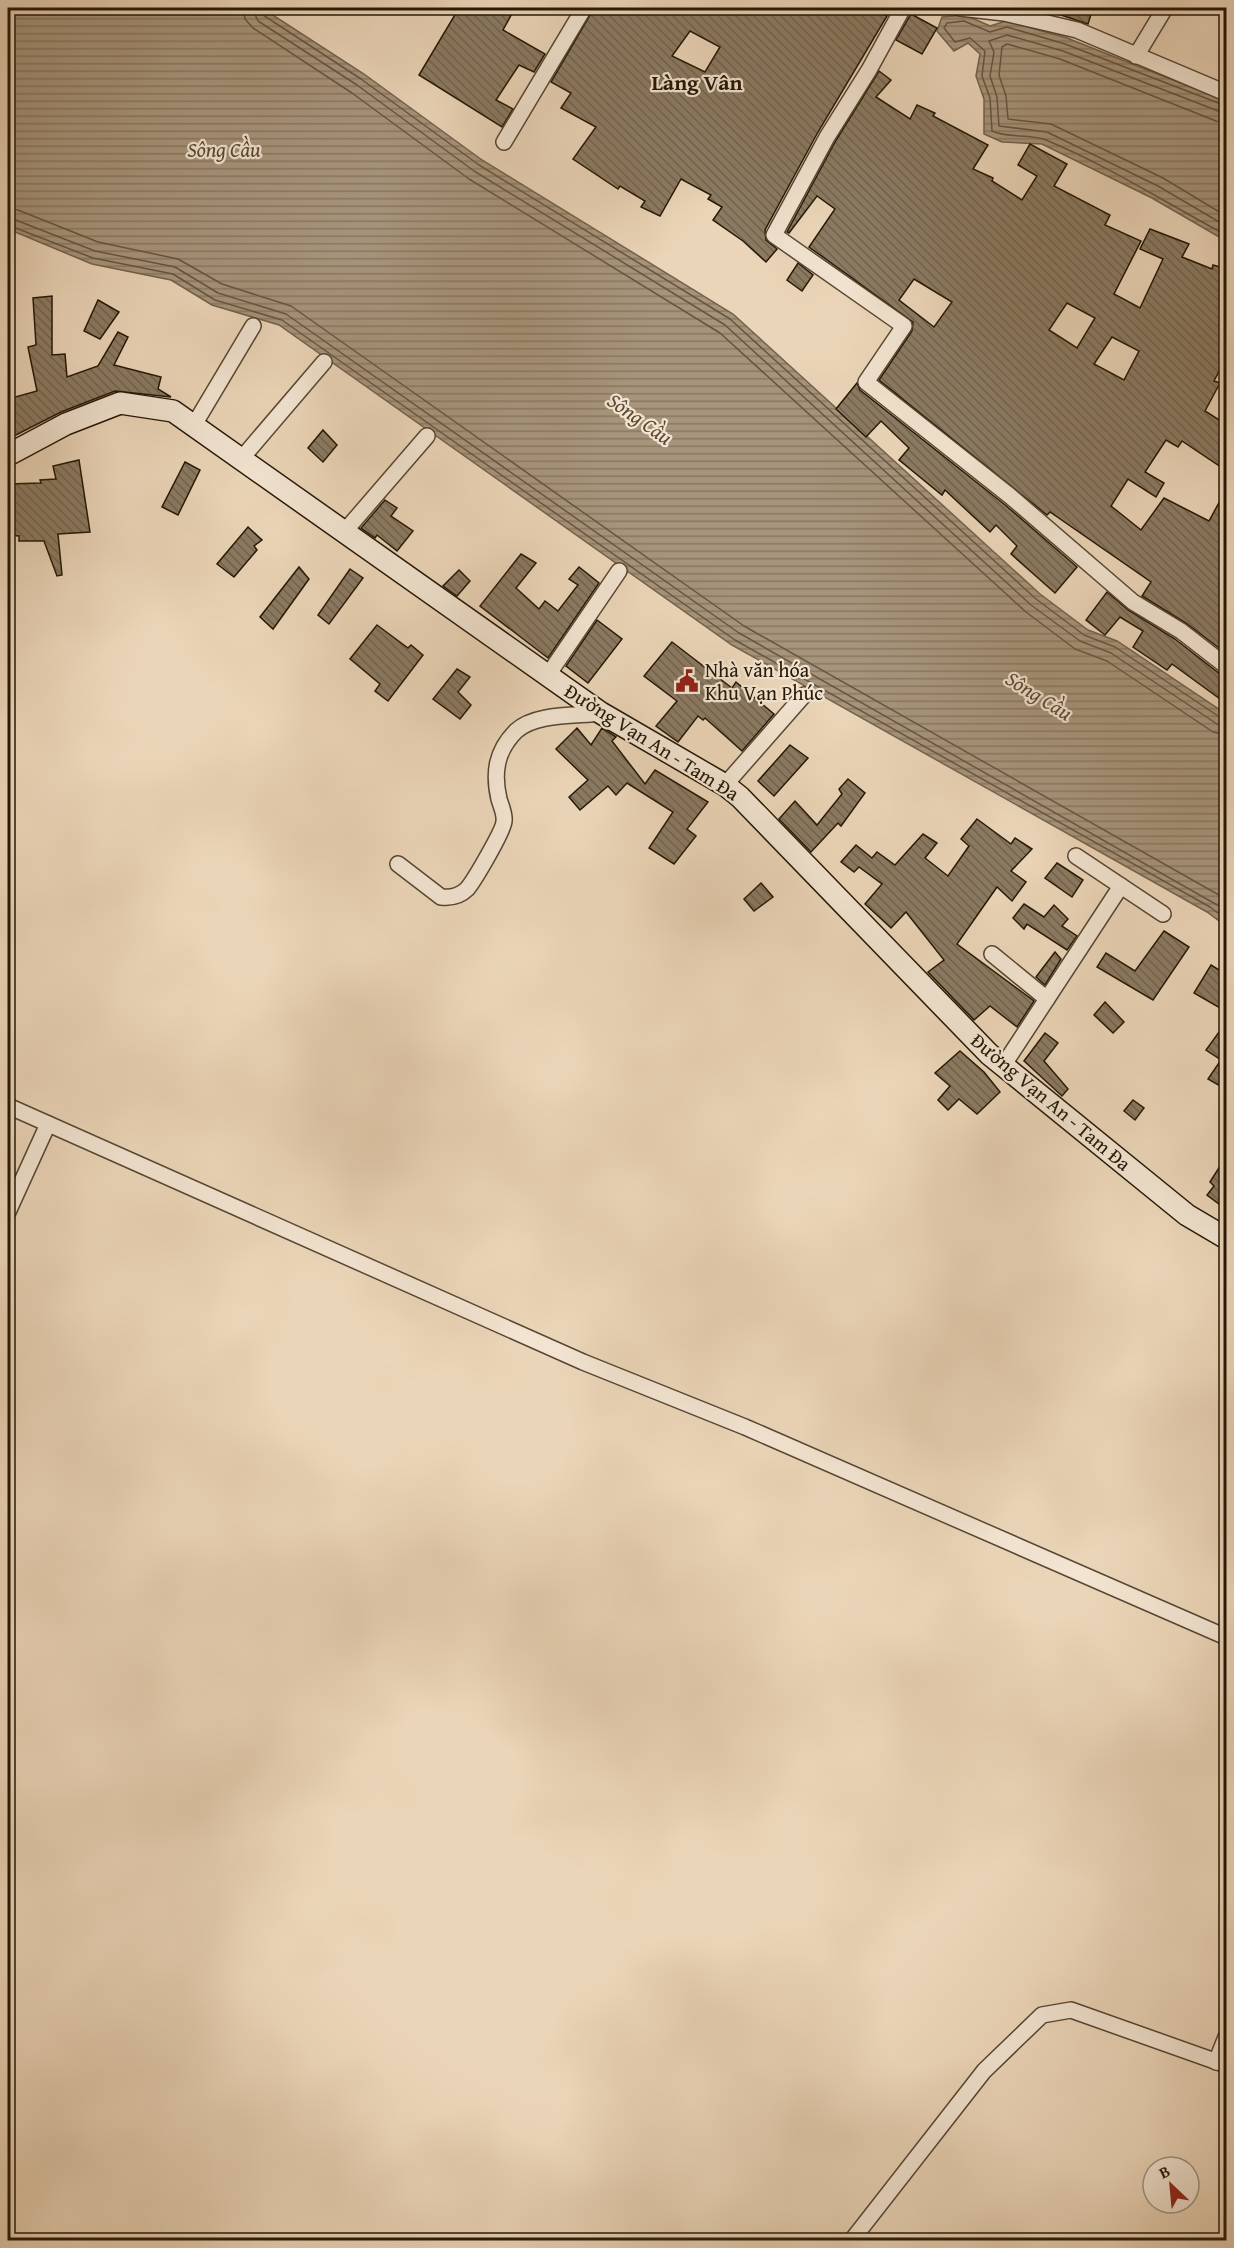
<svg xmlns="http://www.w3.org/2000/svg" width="1234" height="2248" viewBox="0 0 1234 2248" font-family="'Gentium Book Plus',serif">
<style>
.water{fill:url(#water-rules);stroke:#73624c;stroke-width:1.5}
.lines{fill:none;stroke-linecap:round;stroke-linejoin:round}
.shore{stroke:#665640;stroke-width:1.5}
.building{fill:url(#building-back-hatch);stroke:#241705;stroke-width:1.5;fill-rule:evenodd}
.minor-casing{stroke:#564632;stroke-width:18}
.secondary-casing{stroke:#241705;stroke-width:24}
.minor{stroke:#f2e4d1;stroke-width:15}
.secondary{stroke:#f2e4d1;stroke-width:21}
.labels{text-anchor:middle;stroke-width:4.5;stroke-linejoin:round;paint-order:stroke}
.poi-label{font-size:20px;fill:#241705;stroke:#f2e4d1;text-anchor:start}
.street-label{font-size:20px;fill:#241705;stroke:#f2e4d1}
.water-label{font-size:21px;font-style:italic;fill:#584934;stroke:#f2e4d1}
.quarter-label{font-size:22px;font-weight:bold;fill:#241705;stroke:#f2e4d1}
</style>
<defs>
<pattern id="water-rules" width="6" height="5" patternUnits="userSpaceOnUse" patternTransform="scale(1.5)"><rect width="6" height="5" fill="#a7947b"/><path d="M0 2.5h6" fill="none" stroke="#887863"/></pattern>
<pattern id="building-back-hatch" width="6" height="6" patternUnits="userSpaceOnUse" patternTransform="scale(1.5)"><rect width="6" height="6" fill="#8b7a62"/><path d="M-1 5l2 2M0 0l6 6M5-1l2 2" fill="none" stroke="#71634f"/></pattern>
</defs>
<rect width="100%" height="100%" fill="#ebd5b8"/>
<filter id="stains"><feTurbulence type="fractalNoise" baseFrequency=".00333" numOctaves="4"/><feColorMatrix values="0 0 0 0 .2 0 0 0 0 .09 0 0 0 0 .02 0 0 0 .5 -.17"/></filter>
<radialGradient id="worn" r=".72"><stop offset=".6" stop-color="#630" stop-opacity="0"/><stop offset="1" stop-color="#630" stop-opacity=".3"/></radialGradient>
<!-- water -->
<g class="water">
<path d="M8,8H262L364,74L482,160L733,314L1040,594L1088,630L1117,641L1226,714V926L1207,912L732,645L279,325L212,305L171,280L92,264L8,229Z"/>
<path d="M965,15L990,26L1006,21L1067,38L1226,101V241L1152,198L1042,144L1002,142L984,134V99L976,76L980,54L968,43L954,51L937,31L942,17Z"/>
</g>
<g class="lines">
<!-- shore -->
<g class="shore">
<path d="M243,8L245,19L253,28L352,93L469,179L720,333L1026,612L1075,649L1107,661L1213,732L1226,735"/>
<path d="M252,8L258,21L357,85L474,171L725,325L1031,605L1080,641L1111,653L1217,724L1226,726"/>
<path d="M260,8L263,15L361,79L479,165L730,319L1036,599L1084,635L1115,647L1221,718H1226"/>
<path d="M1226,106L1065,44L1007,27L990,32L964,21L947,23L944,28L955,42L970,38L985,51L982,76L990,98L992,131C1009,139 1029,133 1046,140C1109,166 1166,203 1226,235"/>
<path d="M1226,114L1063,51L1007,35L989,41L994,52L990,76L997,97L999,126L1047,132L1158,186L1226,226"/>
<path d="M1226,123L1216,121L1060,59L1007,44L1002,47L999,75L1006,96L1008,119L1051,124L1163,178L1226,216"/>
<path d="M8,208L18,210L98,242L178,259L222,284L291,306L744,626L1226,899"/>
<path d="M8,217L95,251L175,267L218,293L286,314L739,633L1226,910"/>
<path d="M8,225L93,258L173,274L215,300L282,320L735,640L1210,907L1226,919"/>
</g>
</g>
<!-- building -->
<g class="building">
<path d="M459,8H515L503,30L545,54L534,72L519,65L496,100L513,109L502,127L419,75Z"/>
<path d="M594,8H870L887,16L818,132L765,230L766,240L777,249L766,262L743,241L713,220L722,207L708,199L711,195L681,179L660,216L641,207L645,201L620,186L618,189L573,159L596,127L561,108L571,93L551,82ZM690,31L720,47L705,72L672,56Z"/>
<path d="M1047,8H1093L1088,24L1046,10Z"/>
<path d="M911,14L937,28L922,54L896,40Z"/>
<path d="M879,71L891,80L876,97L910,119L917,105L935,113L933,116L988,145L973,169L993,178L992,181L1022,200L1037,176L1018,165L1030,144L1067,164L1054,186L1110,215L1105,225L1141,241L1114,294L1140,308L1163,259L1140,249L1150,229L1189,244L1182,257L1212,269L1213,265L1227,269V356L1214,381L1220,383L1205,411L1227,425V471L1182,441L1178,447L1166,440L1145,472L1164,483L1156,497L1128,479L1111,506L1141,530L1164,498L1209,521L1227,488V654L1186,623L1142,596L1151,582L1050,512L1047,515L879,380L912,331L913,322L809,247L835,209L817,196L789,233L787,232L835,142ZM914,279L952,302L934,327L899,300ZM1067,303L1095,318L1077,348L1049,330ZM1112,337L1139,351L1124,380L1094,364Z"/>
<path d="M798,263L813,275L802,291L787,280Z"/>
<path d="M52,296V355L65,354L67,377L98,366L118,332L128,337L114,365L161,377L158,389L171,397L115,391L61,412L8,439V399L37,391L28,347L36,345L33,298Z"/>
<path d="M98,300L119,312L100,339L84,331Z"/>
<path d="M857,383L860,390L1004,504L1077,567L1055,593L1011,554L1017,546L996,525L990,532L945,490L942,495L899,460L909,448L881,421L866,437L836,409Z"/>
<path d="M323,430L337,445L323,462L308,448Z"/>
<path d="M79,460L90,532L58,534L62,575L57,576L44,541H19V536L8,535V484L41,483L40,480L56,479L53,466Z"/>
<path d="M185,462L200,470L178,515L162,507Z"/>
<path d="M385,500L397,508L391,516L413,531L397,551L377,535L375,538L361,528Z"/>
<path d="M248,527L262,540L254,546L257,550L234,577L217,564Z"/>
<path d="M521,554L536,563L516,588L539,609L545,601L558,611L578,585L569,579L579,567L599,583L548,658L480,606Z"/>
<path d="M299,567L309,579L273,629L260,617Z"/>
<path d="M350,569L363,578L329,624L318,615Z"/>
<path d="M459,570L470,581L457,596L443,586Z"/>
<path d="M1107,592L1128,610L1175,639L1220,674L1227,676V704L1172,664L1167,670L1133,647L1143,631L1120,617L1105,635L1086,620Z"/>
<path d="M597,620L622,639L588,683L566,666Z"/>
<path d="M377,625L408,648L411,645L423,655L388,701L375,691L380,684L350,659Z"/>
<path d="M672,642L732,688L736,682L774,714L742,751L705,718L703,720L698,716L678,742L656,726L677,701L644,676Z"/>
<path d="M457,669L470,677L458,692L471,705L460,719L433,699Z"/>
<path d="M577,728L591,745L602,728L616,737L612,741L645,784L655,770L708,802L687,829L696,836L674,864L649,848L673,812L627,783L616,795L608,786L580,810L569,797L588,780L556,749Z"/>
<path d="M790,745L808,758L774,796L758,781Z"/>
<path d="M848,779L865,793L841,826L838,823L811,852L779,819L795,801L817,825L842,794L839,789Z"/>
<path d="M977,819L1011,844L1015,838L1032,849L1011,871L1026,882L1012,901L997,887L957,944L1034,1001L1017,1027L990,1006L974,1020L928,972L944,960L906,912L891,928L865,904L882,884L859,867L854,872L841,862L856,845L872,858L877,852L895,865L923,834L937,843L925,858L948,876L969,846L961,839Z"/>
<path d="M1057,863L1083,880L1072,897L1045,878Z"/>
<path d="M761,883L773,897L754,911L744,899Z"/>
<path d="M1024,904L1044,917L1054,905L1068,919L1062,926L1077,936L1067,950L1027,924L1024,929L1013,918Z"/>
<path d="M1164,931L1189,947L1153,1000L1097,967L1106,953L1135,971Z"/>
<path d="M1055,952L1061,959L1045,985L1036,977Z"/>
<path d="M1211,965L1227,975V1012L1194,993Z"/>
<path d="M1105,1002L1124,1022L1113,1033L1094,1015Z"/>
<path d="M1227,1021V1090L1208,1079L1221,1060L1206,1050Z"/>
<path d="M1045,1033L1058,1043L1044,1061L1068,1089L1062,1096L1024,1061Z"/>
<path d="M960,1051L984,1072L1000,1092L977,1114L959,1099L948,1110L938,1100L950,1086L935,1073Z"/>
<path d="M1133,1100L1144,1108L1135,1120L1124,1111Z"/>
<path d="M1227,1155V1210L1207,1195L1214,1186L1210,1182Z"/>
</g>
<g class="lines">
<!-- minor casing -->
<g class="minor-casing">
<g id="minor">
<path d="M903,8L869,70L827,137L774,235L904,326L866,382L1010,496L1133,602L1181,631L1226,666"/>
<path d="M960,8L1004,13L1077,30L1226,93"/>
<path d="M1136,56L1165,8"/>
<path d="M504,142L584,8"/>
<path d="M194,425L253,326"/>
<path d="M242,458L324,362"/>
<path d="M345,531L427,436"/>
<path d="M548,675L619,571"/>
<path d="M725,785L804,695"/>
<path d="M398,864L441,897C450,898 460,896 467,889C474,881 504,830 504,821C505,814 501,806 499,799C493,773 496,751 516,731C535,713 576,716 601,713"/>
<path d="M1121,886L1163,914"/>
<path d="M992,954L1047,999"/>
<path d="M1003,1066L1121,886L1076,856"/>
<path d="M8,1106L583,1362L745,1427L1226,1637"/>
<path d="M8,1212L48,1124"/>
<path d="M1216,2062L1226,2037"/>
<path d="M852,2240L984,2071L1042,2015L1071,2010L1226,2065"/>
</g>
</g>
<!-- secondary casing -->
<g class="secondary-casing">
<path id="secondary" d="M8,455L66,424L120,403L173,411L601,713L725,785L740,797L989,1054L1187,1215L1226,1238"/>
</g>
<!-- minor -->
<use href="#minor" class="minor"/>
<!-- secondary -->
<use href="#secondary" class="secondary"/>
</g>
<!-- icons -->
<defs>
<g id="civic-bare" transform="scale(1.8)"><path d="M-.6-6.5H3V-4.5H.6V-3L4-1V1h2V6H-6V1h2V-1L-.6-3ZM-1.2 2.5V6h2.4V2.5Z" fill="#8f2418" stroke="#f2e4d1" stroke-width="2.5" paint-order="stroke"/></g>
</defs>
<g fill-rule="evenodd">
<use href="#civic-bare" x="687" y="681"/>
</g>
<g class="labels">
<!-- poi labels -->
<g class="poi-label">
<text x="705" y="677">Nhà văn hóa<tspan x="705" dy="23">Khu Vạn Phúc</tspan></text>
</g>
<!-- street labels -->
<g class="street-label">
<text transform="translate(652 742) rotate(32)" y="7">Đường Vạn An - Tam Đa</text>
<text transform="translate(1051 1102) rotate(40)" y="7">Đường Vạn An - Tam Đa</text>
</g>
<!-- water labels -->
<g class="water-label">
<text x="224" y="157">Sông Cầu</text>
<text transform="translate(640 419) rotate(35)" y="7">Sông Cầu</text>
<text transform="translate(1039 696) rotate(32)" y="7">Sông Cầu</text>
</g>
<!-- quarter labels -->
<g class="quarter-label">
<text x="697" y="90">Làng Vân</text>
</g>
</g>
<!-- margin -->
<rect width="1234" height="2248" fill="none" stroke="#ebd5b8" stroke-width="30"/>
<rect x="9" y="9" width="1216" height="2230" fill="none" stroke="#241705" stroke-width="3"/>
<rect x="15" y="15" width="1204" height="2218" fill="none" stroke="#241705" stroke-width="1.5"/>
<!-- north arrow -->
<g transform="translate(1171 2185) rotate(334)"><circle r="28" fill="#f2e4d1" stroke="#a0927f" stroke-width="1.5"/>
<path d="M0-4.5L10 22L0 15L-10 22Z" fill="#8f2418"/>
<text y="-9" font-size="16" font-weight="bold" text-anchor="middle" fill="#241705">B</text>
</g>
<rect width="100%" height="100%" filter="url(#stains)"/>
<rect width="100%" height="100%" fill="url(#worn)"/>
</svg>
